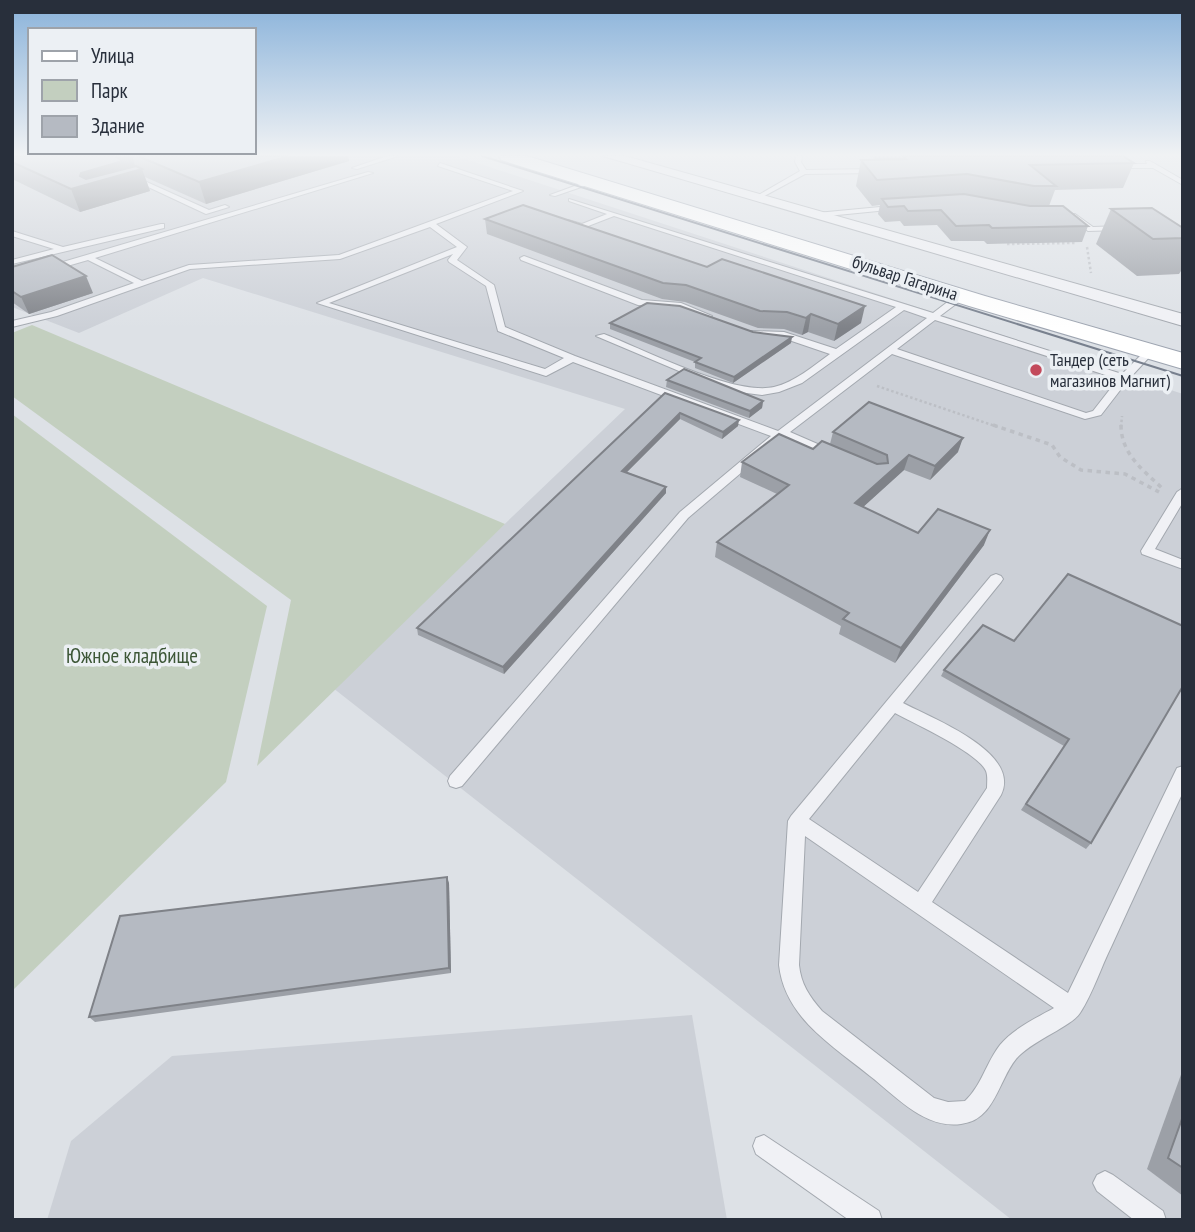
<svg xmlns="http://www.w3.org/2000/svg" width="1195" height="1232" viewBox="0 0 1195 1232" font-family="'PT Sans Narrow',sans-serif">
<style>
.built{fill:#ccd0d7}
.green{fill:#c3cfbf}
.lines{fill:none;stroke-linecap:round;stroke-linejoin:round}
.lane-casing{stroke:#a3a8af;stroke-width:2}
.street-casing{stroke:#a3a8af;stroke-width:2}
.primary-casing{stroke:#9ea5b1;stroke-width:2}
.path-far1{stroke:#bcbfc5;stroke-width:2.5;stroke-dasharray:2.5 2.5;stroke-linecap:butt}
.path{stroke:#bcbfc5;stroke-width:3.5;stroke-dasharray:4.5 4.5;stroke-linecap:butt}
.lane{fill:#f0f1f5;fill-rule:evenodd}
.street{fill:#f0f1f5;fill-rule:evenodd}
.primary{fill:#fff;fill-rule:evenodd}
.tram{stroke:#78808e;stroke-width:2}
.wall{fill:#9ca0a7}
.shaded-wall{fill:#7f8288}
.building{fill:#b5bac2;stroke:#7f8288;stroke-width:2}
.poi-dot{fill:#c34a5c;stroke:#ecf0f4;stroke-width:2.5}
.labels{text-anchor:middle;stroke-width:7;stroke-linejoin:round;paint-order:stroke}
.far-street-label{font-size:18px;fill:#282f3b;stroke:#ecf0f4}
.far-poi-label{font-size:18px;fill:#282f3b;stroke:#ecf0f4;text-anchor:start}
.park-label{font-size:21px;fill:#3c5636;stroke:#ecf0f4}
</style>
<rect width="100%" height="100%" fill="#dde1e6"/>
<!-- built -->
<g class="built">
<path d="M12,156H456L1183,394V1220H1012L333,688L625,409L203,278L79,333L12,307Z"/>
<path d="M692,1015L727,1220H47L71,1141L172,1056Z"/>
</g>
<!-- green -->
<g class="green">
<path d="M32,325L505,524L257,766L291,600L12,396V333Z"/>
<path d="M12,414L267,606L226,782L12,991Z"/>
</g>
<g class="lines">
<!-- lane casing -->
<g class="lane-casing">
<g id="lane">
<path d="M387,156H398L357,169L352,168Z"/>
<path d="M796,156H802L801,162L806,170L875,169L878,171L875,173L805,174L759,199H755V197L800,171L795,162Z"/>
<path d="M1146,161H1150L1183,180V185L1153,168H1116L1113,166L1116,164H1147Z"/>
<path d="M440,163L523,191L436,224L467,247L457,260L494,285L505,327L575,356L778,431L927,318L904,310L802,383L779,392L762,395L724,390L596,336L604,334C645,350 734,396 774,387C795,382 813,366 830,354L783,338L751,335V331L784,332L836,349L896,307L614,216L583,228L565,224L564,222L568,220L582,224L607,214L569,201V199L933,313L958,294H964V298L940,316L1122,374L1147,349L1155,351L1128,380L1101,415L1085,419L892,354L790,432L836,452V456H828L783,437L688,518L462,786L456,788L450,786L448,781L450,776L680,512L771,436L573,362L546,376L317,303L457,247L430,227L340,259L190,269L57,316L12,327V321L51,312L134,283L88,260L12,282V277L368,172L373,173L95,258L142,281L189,265L339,255L513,191L438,166ZM453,254L448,260L449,262L486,286L498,331L564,358L545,369L329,303ZM935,320L1118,379L1093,411L1086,413L897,349Z"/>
<path d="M131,175L209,210L225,205L229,207L206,214L129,178Z"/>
<path d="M591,180L593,183L555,196L550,195Z"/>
<path d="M901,205L898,209L817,217L813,215L817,213Z"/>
<path d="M1075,214L1093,227L1120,226L1124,228L1120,230L1088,231L1072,218L1071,216Z"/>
<path d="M161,224H164V228L12,264V260L54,249L12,236V231L63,247Z"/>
<path d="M524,256L642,300L681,303L712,316L708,319L680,309L638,305L521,260L520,258Z"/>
<path d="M1183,488V502L1155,549L1183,560V569L1142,554L1141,551L1177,492Z"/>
<path d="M996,574L1001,576L1003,579L1001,582L903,703C931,718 1022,752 1001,795L932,902L1068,993L1177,768L1183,766V792C1159,843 1135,894 1112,945C1101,967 1093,993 1080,1013C1071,1027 1031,1041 1016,1059C998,1081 995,1120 961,1124C924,1129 896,1096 870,1076C832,1045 785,1018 779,965L788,821L791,816L991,576ZM895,713C915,724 977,752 986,771C988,776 987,783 987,788L918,892L809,819ZM805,836L1054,1008C1036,1018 1013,1029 1000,1045C986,1063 982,1085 965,1101L948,1102L934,1098L822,1011C809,996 801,984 799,965Z"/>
<path d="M764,1135L879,1211L882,1220H849L756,1154L753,1146L756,1138Z"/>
<path d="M1105,1171L1113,1175L1163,1211L1166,1220H1134L1097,1191L1093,1183L1097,1175Z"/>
</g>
</g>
<!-- street casing -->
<g class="street-casing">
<path id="street" d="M603,156H625L1183,314V326Z"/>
</g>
<!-- primary casing -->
<g class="primary-casing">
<path id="primary" d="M499,156H527L985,296L1183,353V369L969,306L501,160Z"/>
</g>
<!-- path-far1 -->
<g class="path-far1">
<path d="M1007,244L1075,243"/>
<path d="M1087,247L1091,273"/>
<path d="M877,386L998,427"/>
<path d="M1121,427L1122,416"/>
</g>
<!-- path -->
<g class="path">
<path d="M993,425L1052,445L1060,457L1081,470L1125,474L1159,492"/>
<path d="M1121,425C1121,454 1143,470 1162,488"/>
</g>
<!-- lane -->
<use href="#lane" class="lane"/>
<!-- street -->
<use href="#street" class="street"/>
<!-- primary -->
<use href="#primary" class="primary"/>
<!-- tram -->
<path class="tram" d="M482,156L1183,376"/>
</g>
<!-- wall -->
<g class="wall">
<path d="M12,156H348L349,161L206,204L145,177L150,191L80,212L12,179Z"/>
<path d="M872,156H1123L1134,163L1123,188L1055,190L1049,206L1088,226L1082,242L987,244L984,241H951L937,225L904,226L900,221L885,222L878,214L880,205L872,206L856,186L861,160H876Z"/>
<path d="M1111,209L1183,228V268L1179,274L1137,276L1096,244Z"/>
<path d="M485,219L861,323L834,341L808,332L802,335L784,329L758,328L685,302L662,299L487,234Z"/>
<path d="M12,267L93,293L29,314L12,302Z"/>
<path d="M610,323L753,332L791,343L733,383L695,368V362L610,329Z"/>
<path d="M667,380L763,401L762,408L749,418L666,387Z"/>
<path d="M665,393L738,426L722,439L680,419L627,472L666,487V493L504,674L418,635L417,628Z"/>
<path d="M833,432L958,452L930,480L904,470L863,507L918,533L984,545L895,663L839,634L841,626L715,557L717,542L777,494L740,477L742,462L813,449L830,444Z"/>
<path d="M1068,574L1091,843L1086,849L1021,810L1064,746L941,676L944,670L1014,641Z"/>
<path d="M449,883L451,973L95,1022L89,1017Z"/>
<path d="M1183,1069V1196L1147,1169Z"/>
</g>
<!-- shaded-wall -->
<g class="shaded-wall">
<path d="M114,156H132L135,166L142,169L150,191L80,212L71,189L81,173Z"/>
<path d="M289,156H348L349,161L206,204L199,182Z"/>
<path d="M86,276L93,293L29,314L21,297Z"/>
<path d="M865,306L861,323L834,341L838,324Z"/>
<path d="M811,314L808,332L802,335L806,318Z"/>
<path d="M792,337L791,343L733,383L734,377Z"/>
<path d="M763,401L762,408L749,418L750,411Z"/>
<path d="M680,413V419L622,477V471Z"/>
<path d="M739,420L738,426L722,439L723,432Z"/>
<path d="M963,438L958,452L930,480L935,466Z"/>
<path d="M909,455L904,470L851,518L855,503Z"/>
<path d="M666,487V493L504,674L503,667Z"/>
<path d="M990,530L984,545L895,663L901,648Z"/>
<path d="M447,877L449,883L451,973L449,968Z"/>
</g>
<!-- building -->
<g class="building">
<path d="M12,156H114L123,161L81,173L80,176L86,179L136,166L142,169L71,189L12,162Z"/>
<path d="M138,156H289L199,182Z"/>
<path d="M903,156H1123L1134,163L1030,165L1056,186H1034L967,174L877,180L861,160L906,159Z"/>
<path d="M964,194L1030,206H1063L1088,226L992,228L989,225L956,226L941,210L908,211L904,206L888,207L882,199Z"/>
<path d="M523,205L707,267L722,259L865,306L838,324L811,314L806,318L787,312L760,311L686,285L663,283L485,219Z"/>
<path d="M1152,208L1183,228V238L1153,239L1111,209Z"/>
<path d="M52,255L86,276L21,297L12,291V267Z"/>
<path d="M647,303L680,306L753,332L792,337L734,377L695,362L701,358L610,323Z"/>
<path d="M684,369L763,401L750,411L667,380Z"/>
<path d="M665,393L739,420L723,432L680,413L622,471L666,487L503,667L417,628Z"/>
<path d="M869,402L963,438L935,466L909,455L855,503L918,533L938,509L990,530L901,648L843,619L849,613L717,542L789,485L742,462L779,434L813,449L822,441L877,464L888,463L887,455L833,432Z"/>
<path d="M1068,574L1183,626V686L1091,843L1026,804L1069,739L944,670L983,625L1014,641Z"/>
<path d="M447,877L449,968L89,1017L120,916Z"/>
<path d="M1183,1116V1168L1168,1158Z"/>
</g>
<!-- sky -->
<linearGradient id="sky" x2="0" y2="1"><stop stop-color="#89b2da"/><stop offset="0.47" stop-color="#f0f2f4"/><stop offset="1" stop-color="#f0f2f4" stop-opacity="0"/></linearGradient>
<rect width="1195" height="329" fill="url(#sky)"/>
<!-- markers -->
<circle class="poi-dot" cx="1036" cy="370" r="7"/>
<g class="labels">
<!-- far-street labels -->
<g class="far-street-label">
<text transform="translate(905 278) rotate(18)" y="6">бульвар Гагарина</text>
</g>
<!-- far-poi labels -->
<g class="far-poi-label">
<text x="1050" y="366">Тандер (сеть<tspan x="1050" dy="21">магазинов Магнит)</tspan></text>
</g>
<!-- park labels -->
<g class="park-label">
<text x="132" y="663">Южное кладбище</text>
</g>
</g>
<!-- border -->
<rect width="1195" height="1232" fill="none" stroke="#282f3b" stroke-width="28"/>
<!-- legend -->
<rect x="28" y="28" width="228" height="126" fill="#ecf0f4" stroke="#9ea3aa" stroke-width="2"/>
<rect x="42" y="51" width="35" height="10" fill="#ffffff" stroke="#9ea3aa" stroke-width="2"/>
<text x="91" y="63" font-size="21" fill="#282f3b">Улица</text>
<rect x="42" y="80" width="35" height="21" fill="#c3cfbf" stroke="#9ea3aa" stroke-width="2"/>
<text x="91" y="98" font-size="21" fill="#282f3b">Парк</text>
<rect x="42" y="116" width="35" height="21" fill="#b5bac2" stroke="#9ea3aa" stroke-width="2"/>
<text x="91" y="133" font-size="21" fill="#282f3b">Здание</text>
</svg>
